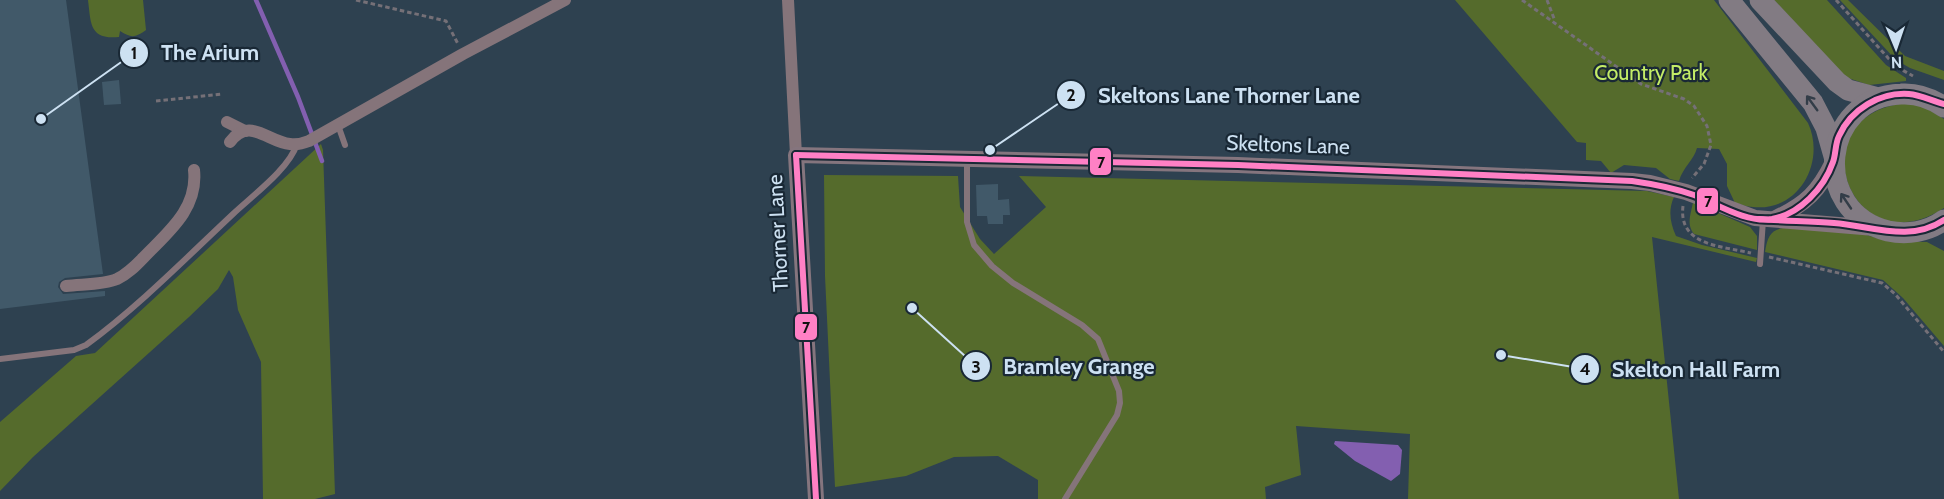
<svg xmlns="http://www.w3.org/2000/svg" width="1944" height="499" viewBox="0 0 1944 499" font-family="Cabin,sans-serif">
<style>
.green{fill:#556b2c}
.water{fill:#835fb0}
.lines{fill:none;stroke-linecap:round;stroke-linejoin:round}
.stream{stroke:#835fb0;stroke-width:4.5}
.building{fill:#415969}
.path{stroke:#757077;stroke-width:3;stroke-dasharray:4.5 3;stroke-linecap:butt}
.lane{stroke:#85747a;stroke-width:6}
.street{stroke:#85747a;stroke-width:12}
.secondary{stroke:#85757e;stroke-width:16}
.highway{stroke:#827b83;stroke-width:21}
.bus-1-casing{stroke:#192835;stroke-width:10}
.bus-1{stroke:#ff80c5;stroke-width:6}
.oneway{stroke:#333d48}
.labels{text-anchor:middle;stroke-width:4.5;stroke-linejoin:round;paint-order:stroke}
.park-label{font-size:21px;fill:#c4ed67;stroke:#192835}
.street-label{font-size:21px;fill:#cde1f2;stroke:#192835}
.leader{fill:none;stroke:#cde1f2;stroke-width:2}
.callout-dot{fill:#cde1f2;stroke:#192835;stroke-width:2}
.mark-label{font-size:18px;text-anchor:middle;font-weight:bold;fill:#111}
.callout-label{font-size:22px;text-anchor:middle;font-weight:bold;fill:#cde1f2;stroke:#192835;stroke-width:4.5;stroke-linejoin:round;paint-order:stroke}
.line-badge{stroke:#192835;stroke-width:2}
.pale-badge-label{font-size:16px;text-anchor:middle;font-weight:bold;fill:#111}
</style>
<rect width="100%" height="100%" fill="#2e4150"/>
<!-- green -->
<g class="green">
<path d="M88,0H143L146,30C135,38 131,38 120,31L119,37C89,40 91,23 88,0Z"/>
<path d="M1455,0H1714L1808,123C1826,162 1799,212 1753,207C1747,207 1741,204 1735,203L1727,186V164L1719,149L1697,148C1694,160 1683,167 1679,181L1670,179L1656,168L1624,165L1611,173L1601,161L1586,160V143L1577,142Z"/>
<path d="M1774,0H1827L1886,65L1906,78V81L1869,85L1845,77Z"/>
<path d="M1840,0H1848L1905,56L1944,71V80L1910,68L1896,60Z"/>
<path d="M1905,103L1923,106L1944,119V208C1850,269 1795,116 1905,103Z"/>
<path d="M321,144L323,150L335,494L315,499H263L261,362L238,310L233,277L229,270L218,289L189,317L33,457L0,491V422L76,356L95,353Z"/>
<path d="M824,175L958,176L960,207L980,239L994,254L1046,207L1019,176L1647,191L1674,197C1668,210 1670,223 1676,236L1702,245L1757,258L1756,262L1652,237L1679,499H1408L1410,434L1296,426L1301,475L1265,487L1266,499H1038V480L998,456L954,457L906,476L835,487L825,276Z"/>
<path d="M1693,202L1750,227L1757,236V250L1694,234C1686,224 1691,214 1693,202Z"/>
<path d="M1790,227L1860,233L1887,241L1927,242L1944,251V346L1903,298L1883,280L1765,252C1768,234 1771,229 1790,227Z"/>
</g>
<!-- water -->
<path class="water" d="M1335,441L1398,445L1402,450L1400,474L1391,481L1355,461L1334,444Z"/>
<g class="lines">
<!-- stream -->
<path class="stream" d="M256,0L298,97L322,161"/>
</g>
<!-- building -->
<g class="building">
<path d="M0,0H66L103,274L65,278L59,282L58,287L63,294L105,291V296L0,309Z"/>
<path d="M119,80L121,104L104,105L102,82Z"/>
<path d="M998,184V200L1009,199L1010,215H1003V224H988L987,216H977L976,185Z"/>
</g>
<g class="lines">
<!-- path -->
<g class="path">
<path d="M356,0L446,21L458,44"/>
<path d="M1522,0L1641,84L1684,99L1694,106L1707,126L1711,145L1704,164L1692,178"/>
<path d="M1547,0L1555,21"/>
<path d="M1836,0L1889,59L1897,67L1913,76"/>
<path d="M156,101L223,94"/>
<path d="M1683,206C1678,246 1722,246 1751,253"/>
<path d="M1769,257L1882,283L1895,294L1944,352"/>
</g>
<!-- lane -->
<g class="lane">
<path d="M338,125L345,145"/>
<path d="M967,160V222L974,245L992,266L1013,283L1082,325L1098,339L1119,391L1120,403L1117,415L1065,499"/>
<path d="M1760,264L1763,220"/>
<path d="M0,359L74,350L86,345C138,307 185,259 233,214C252,196 289,169 297,144"/>
</g>
<!-- street -->
<g class="street">
<path d="M788,0L796,155"/>
<path d="M227,122L245,131"/>
<path d="M230,142C249,116 268,142 290,144C297,145 304,143 309,141L463,54L565,0"/>
<path d="M66,286C82,284 103,285 117,279C130,273 139,262 149,252C172,229 198,206 194,170"/>
</g>
<!-- secondary -->
<g class="secondary">
<path d="M1776,218C1806,204 1819,191 1833,162"/>
<path d="M816,499L796,155L1238,165L1632,181L1650,183L1686,192L1755,218L1875,228"/>
</g>
<!-- highway -->
<g class="highway">
<path d="M1729,0L1813,103L1826,128L1834,156"/>
<path d="M1760,0L1837,82L1848,90L1878,98"/>
<path d="M1944,107C1931,98 1917,93 1901,94C1821,97 1809,211 1888,231C1907,235 1928,232 1944,220"/>
</g>
<!-- bus-1 casing -->
<g class="bus-1-casing">
<g id="bus-1">
<path d="M796,155L1238,165L1632,181C1653,184 1674,188 1694,195C1717,204 1746,223 1772,219C1800,214 1824,188 1833,162C1836,154 1835,144 1839,136C1851,109 1880,92 1909,94C1921,95 1932,101 1944,104"/>
<path d="M796,155L816,499"/>
<path d="M1759,219C1784,221 1809,221 1834,223C1872,226 1910,243 1944,220"/>
</g>
</g>
<!-- bus-1 -->
<use href="#bus-1" class="bus-1"/>
</g>
<!-- one-way arrows -->
<defs><path id="oneway-shaft" d="M-6 0H5M1.5-3L5.5 0L1.5 3" fill="none" stroke-width="1.6" stroke-linecap="round" stroke-linejoin="round" transform="scale(1.5)"/></defs>
<g class="oneway">
<use href="#oneway-shaft" transform="translate(1812 103) rotate(-126)"/>
<use href="#oneway-shaft" transform="translate(1846 201) rotate(-124)"/>
</g>
<g class="labels">
<!-- park labels -->
<g class="park-label">
<text x="1651" y="80">Country Park</text>
</g>
<!-- street labels -->
<g class="street-label">
<text transform="translate(1288 145) rotate(2)" y="7">Skeltons Lane</text>
<text transform="translate(778 233) rotate(-93)" y="7">Thorner Lane</text>
</g>
</g>
<!-- callouts -->
<path class="leader" d="M41 119L134 53M990 150L1071 95M912 308L976 366M1501 355L1585 369"/>
<g class="callout-dot">
<circle cx="41" cy="119" r="6"/>
<circle cx="990" cy="150" r="6"/>
<circle cx="912" cy="308" r="6"/>
<circle cx="1501" cy="355" r="6"/>
<circle cx="134" cy="53" r="15"/>
<circle cx="1071" cy="95" r="15"/>
<circle cx="976" cy="366" r="15"/>
<circle cx="1585" cy="369" r="15"/>
</g>
<g class="mark-label">
<text x="134" y="59">1</text>
<text x="1071" y="101">2</text>
<text x="976" y="373">3</text>
<text x="1585" y="375">4</text>
</g>
<g class="callout-label">
<text x="210" y="60">The Arium</text>
<text x="1229" y="103">Skeltons Lane Thorner Lane</text>
<text x="1079" y="374">Bramley Grange</text>
<text x="1696" y="377">Skelton Hall Farm</text>
</g>
<g class="line-badge">
<rect x="1089" y="147" width="23" height="29" rx="6" fill="#ff80c5"/>
<rect x="1696" y="187" width="23" height="28" rx="6" fill="#ff80c5"/>
<rect x="794" y="313" width="24" height="28" rx="6" fill="#ff80c5"/>
</g>
<g class="pale-badge-label">
<text x="1101" y="168">7</text>
<text x="1708" y="207">7</text>
<text x="806" y="333">7</text>
</g>
<!-- north arrow -->
<g transform="translate(1896 48) rotate(178)" stroke="#192835" stroke-width="4.5" paint-order="stroke">
<path d="M0-4.5L10 22L0 15L-10 22Z" fill="#cde1f2"/>
<text y="-9" font-size="16" font-weight="bold" text-anchor="middle" fill="#cde1f2">N</text>
</g>
</svg>
